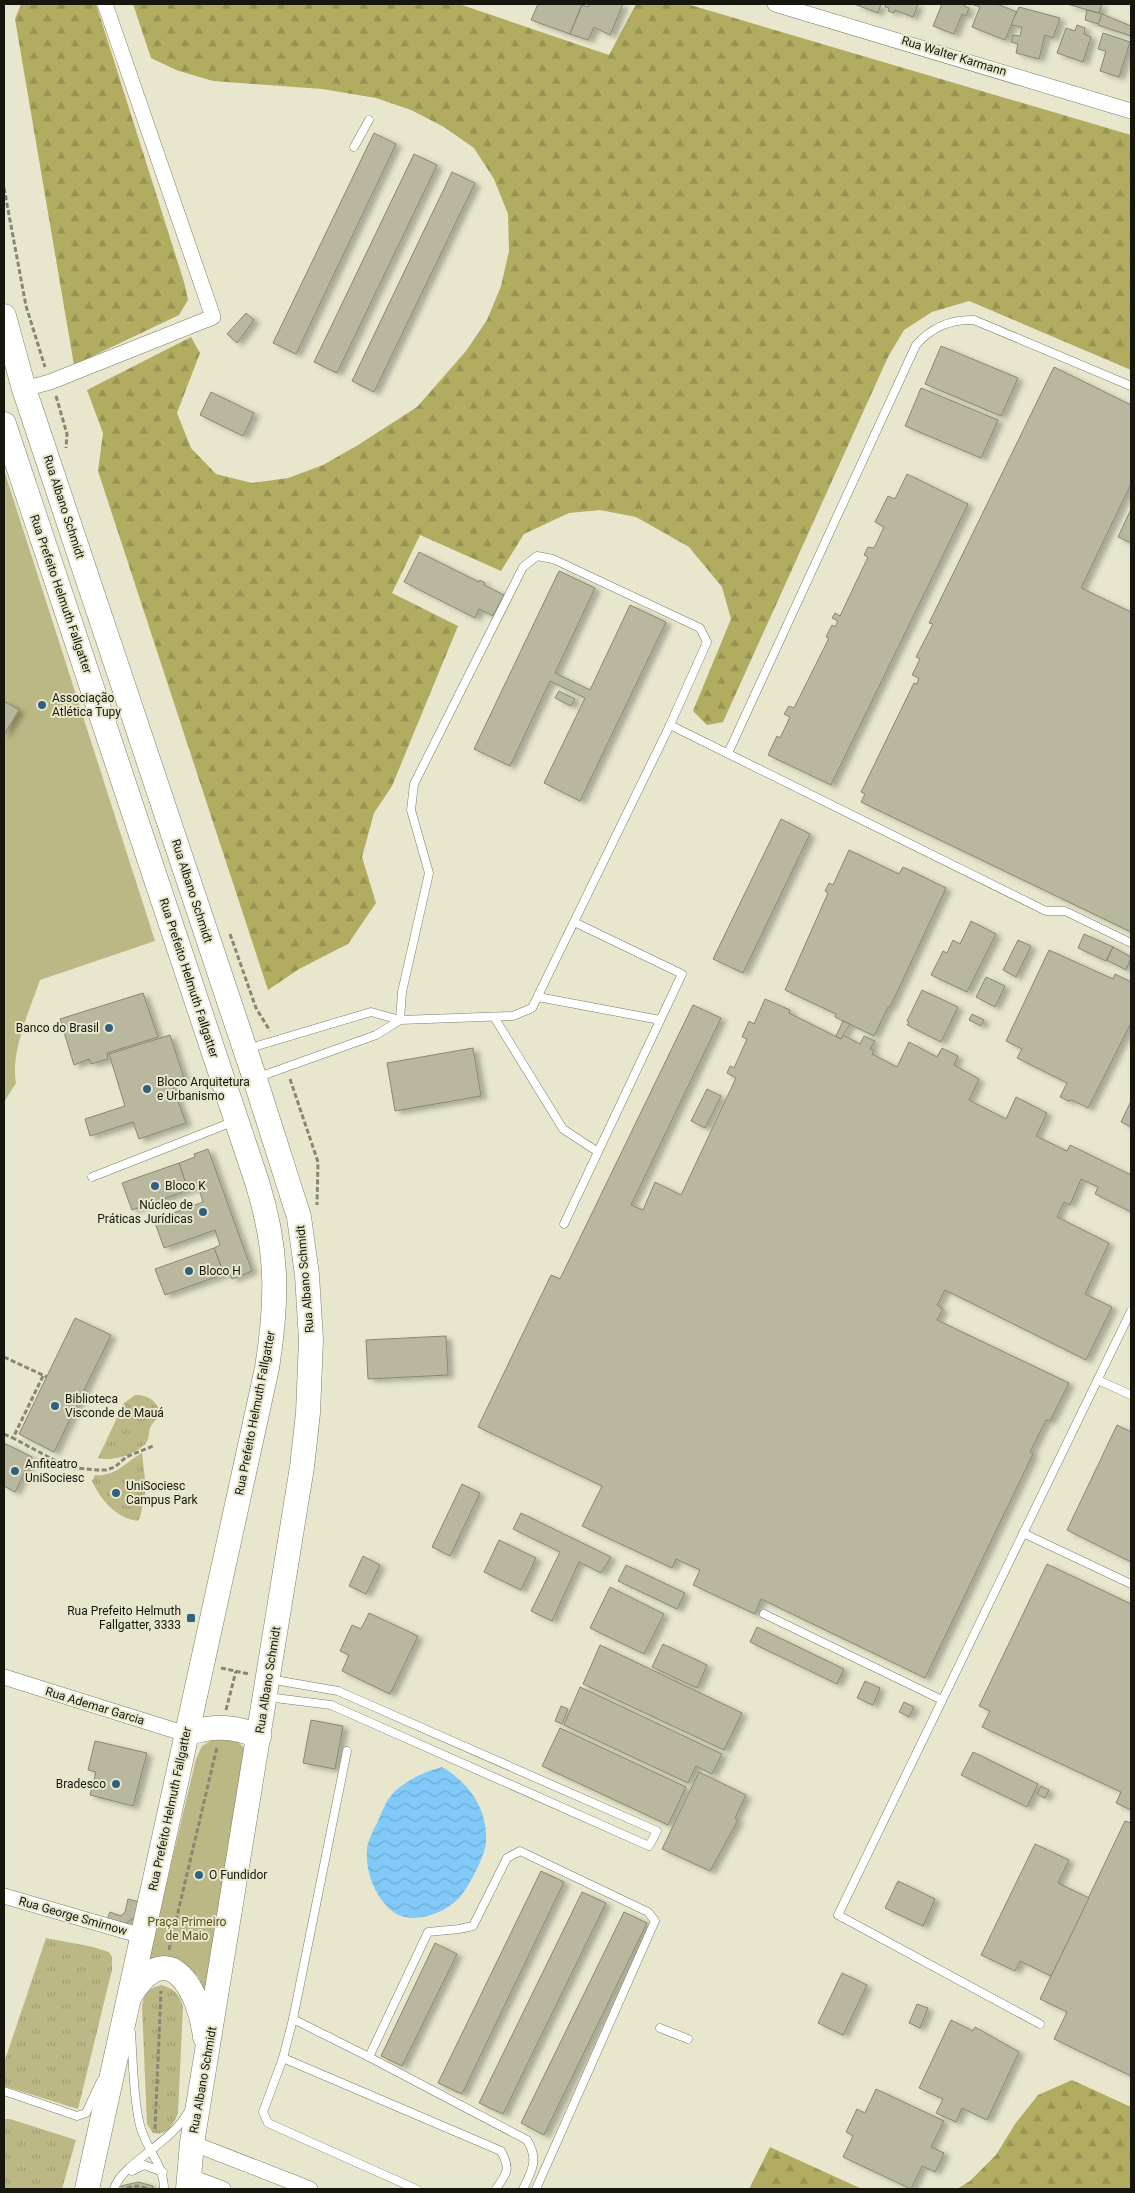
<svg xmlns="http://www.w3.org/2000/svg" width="1135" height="2193" viewBox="0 0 1135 2193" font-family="Roboto,sans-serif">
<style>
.grass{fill:url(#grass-tufts)}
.forest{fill:url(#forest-firs)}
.park{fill:#bcb885}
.water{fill:url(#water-waves)}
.building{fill:#b9b79e;stroke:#898770;filter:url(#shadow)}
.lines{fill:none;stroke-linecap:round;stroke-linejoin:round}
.lane-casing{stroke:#7d7c64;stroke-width:9}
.street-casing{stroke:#7d7c64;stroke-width:16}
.primary-casing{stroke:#7d7c64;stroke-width:25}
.path{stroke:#878774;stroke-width:3;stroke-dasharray:5 2.5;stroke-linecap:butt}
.lane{stroke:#fff;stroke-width:8}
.street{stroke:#fff;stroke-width:15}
.primary{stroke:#fff;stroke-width:24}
.poi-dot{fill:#316180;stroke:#e8e7cd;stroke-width:2}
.labels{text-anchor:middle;stroke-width:4;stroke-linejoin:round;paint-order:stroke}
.street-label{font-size:12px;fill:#16160d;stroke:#e8e7cd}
.poi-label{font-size:12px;fill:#16160d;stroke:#e8e7cd;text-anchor:start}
.park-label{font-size:12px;fill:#59541a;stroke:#e8e7cd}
</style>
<defs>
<pattern id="grass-tufts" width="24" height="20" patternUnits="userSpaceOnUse" patternTransform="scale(1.25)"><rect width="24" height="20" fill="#bcb885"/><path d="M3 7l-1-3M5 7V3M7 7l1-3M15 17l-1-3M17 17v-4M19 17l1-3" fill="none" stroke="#a19d72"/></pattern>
<pattern id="forest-firs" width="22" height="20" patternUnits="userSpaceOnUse" patternTransform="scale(1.25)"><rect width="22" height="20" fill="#b2ac60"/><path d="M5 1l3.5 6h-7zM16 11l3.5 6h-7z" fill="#989352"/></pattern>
<pattern id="water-waves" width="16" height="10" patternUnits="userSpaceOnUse" patternTransform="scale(1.25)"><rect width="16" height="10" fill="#80c9f8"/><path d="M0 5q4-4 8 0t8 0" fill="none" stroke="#6eacd3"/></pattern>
<filter id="shadow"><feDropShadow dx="5.5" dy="3" stdDeviation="2.5" flood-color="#0004"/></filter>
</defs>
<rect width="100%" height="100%" fill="#e8e7cd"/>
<!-- grass -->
<g class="grass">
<path d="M135,1395C149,1395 158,1401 160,1415C157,1419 152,1423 150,1428C148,1433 150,1438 146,1443C137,1454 112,1462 98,1458L124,1403Z"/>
<path d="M142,1453L146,1488L140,1518L137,1521C115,1517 101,1500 92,1481L95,1475C116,1477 125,1462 142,1453Z"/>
<path d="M46,1938L93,1947L109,1952L112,1957V1970L78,2109L4,2086V2063Z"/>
<path d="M161,1985C173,1988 180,1994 183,2007L178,2113C173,2125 168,2136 153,2133L147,2124L142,2006C144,1993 148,1989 161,1985Z"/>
<path d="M4,2119H10L76,2140L62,2189H4Z"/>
</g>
<!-- forest -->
<g class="forest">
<path d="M21,4H96L184,282L188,300L179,315L74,365L15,19Z"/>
<path d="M133,4H459L609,55L636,4H687L1131,135V370L969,301L932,312L904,330L888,357L723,722L707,725L693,711L731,619L722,587L689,547L636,517L600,510L569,513L524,534L501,571L420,535L392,593L458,626L392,786L374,813L362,857L376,903L348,944L299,969L268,990L98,471L103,433L87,390L191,337L200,353L177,413L191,448L216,474L252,483L288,478L323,465L358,445L417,407L466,351L487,320L501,286L509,251L508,214L494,179L474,148L444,127L411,110L376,98L322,89L213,81L176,70L151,58Z"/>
<path d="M1072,2080L1131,2107V2189H957L970,2181L996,2155L1015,2124L1038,2095Z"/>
<path d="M770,2147L862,2189H749Z"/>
</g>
<!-- park -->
<g class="park">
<path d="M4,470L155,941L40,980C30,1009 10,1053 16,1083L4,1102Z"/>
<path d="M215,1738C230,1739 240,1739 247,1753L206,1994L198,1976L184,1965L147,1966L196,1759L202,1746Z"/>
</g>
<!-- water -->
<path class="water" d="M442,1767C468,1782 488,1809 486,1841C486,1854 471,1882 463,1893C451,1911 415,1926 395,1913C376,1900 365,1872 367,1849C368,1840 374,1829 378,1821C382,1811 387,1799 395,1791C409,1779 424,1772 442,1767Z"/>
<!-- building -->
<g class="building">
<path d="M538,4H582L570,34L531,20Z"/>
<path d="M589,4H623L610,35L594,27L588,40L570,34L582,5L588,7Z"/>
<path d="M854,4H881L878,13Z"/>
<path d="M886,4H918L913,17L895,10L894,13L888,11L889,8L885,7Z"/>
<path d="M942,4H965L964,6L969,8L966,16L962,14L954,34L933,26Z"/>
<path d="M971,4H997L1017,12L1005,40L972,27L980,7Z"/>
<path d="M1067,4H1102L1099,13Z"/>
<path d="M1019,7L1060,18L1053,38L1045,35L1039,59L1016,53L1018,44L1011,42L1013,35L1020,36L1022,27L1011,25Z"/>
<path d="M1087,10L1102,14L1099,24L1085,20Z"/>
<path d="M1102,14L1131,26V36L1098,25Z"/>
<path d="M1077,25L1085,28L1084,34L1091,37L1083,62L1057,53L1066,28L1075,31Z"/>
<path d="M1103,33L1130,42L1119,77L1100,71L1106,51L1098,49Z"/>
<path d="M374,133L396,144L296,354L273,343Z"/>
<path d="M414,154L437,165L337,373L314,362Z"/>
<path d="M452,172L475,183L374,392L352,381Z"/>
<path d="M246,313L254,320L237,343L227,334Z"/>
<path d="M941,346L1018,378L1001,416L925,384Z"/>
<path d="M1054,367L1131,405V484L1081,588L1131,612V932L861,802L865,794L861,792L914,683L917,684L919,678L912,675L920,659L916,657L933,624L929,623Z"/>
<path d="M921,388L998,420L981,458L905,426Z"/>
<path d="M211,392L254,413L243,436L200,415Z"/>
<path d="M907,474L968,504L831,785L768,755L777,736L780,738L790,717L784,714L789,706L794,708L829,638L826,637L832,625L835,627L838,621L832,618L835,613L840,616L868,557L864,555L868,547L874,548L884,527L875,522L888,496L895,499Z"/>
<path d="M1131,509V543L1118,537Z"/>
<path d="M419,552L479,582L480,580L485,583L484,585L504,595L493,616L479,609L475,618L404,582Z"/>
<path d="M559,571L595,588L555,673L590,690L630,605L666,622L580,801L544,783L585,698L550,681L510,766L474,749Z"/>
<path d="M559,691L575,699L571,706L555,698Z"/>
<path d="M4,701L19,710L4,735Z"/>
<path d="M781,819L810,834L743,973L713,959Z"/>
<path d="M849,850L899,874L903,867L946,888L890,1007H888L874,1036L835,1017L836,1014L785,990L828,893L825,891L829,883L833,885Z"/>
<path d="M971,921L996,934L967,992L931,975L943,951L947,953L953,940L960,944Z"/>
<path d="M1084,934L1113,947L1106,961L1078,948Z"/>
<path d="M1018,940L1031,946L1016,977L1003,970Z"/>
<path d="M1113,947L1131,957L1126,970L1107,960Z"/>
<path d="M1049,950L1113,979L1115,974L1131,982V1023L1088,1108L1072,1100L1068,1101L1060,1097L1067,1083L1017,1058L1022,1049L1006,1041Z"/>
<path d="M986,977L1005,986L995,1007L976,997Z"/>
<path d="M922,990L958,1007L941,1042L907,1025L909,1022L907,1021Z"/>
<path d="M143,993L158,1037L107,1053L108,1059L91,1064L89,1059L74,1065L60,1019Z"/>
<path d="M765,999L790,1010L789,1013L841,1039L843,1035L860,1044L864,1036L875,1041L870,1049L874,1051L872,1054L897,1067L909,1042L937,1057L942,1048L958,1056L954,1065L979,1079L969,1100L1006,1119L1016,1097L1047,1113L1036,1136L1067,1151L1070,1145L1131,1175V1212L1095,1194L1098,1187L1081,1179L1070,1205L1064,1202L1057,1217L1109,1243L1085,1294L1112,1307L1086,1360L945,1290L937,1305L943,1309L937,1320L1069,1383L1050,1421L1046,1420L1030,1452L1033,1454L925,1678L761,1599L755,1614L693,1585L700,1570L676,1559L672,1568L582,1526L602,1486L478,1427L551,1275L560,1279L693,1005L721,1018L631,1205L643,1210L655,1182L681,1195L736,1078L727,1073L730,1066L734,1068L747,1039L742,1037L749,1021L754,1024Z"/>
<path d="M972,1014L984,1020L981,1026L969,1020Z"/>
<path d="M843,1021L850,1024L841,1039L836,1036Z"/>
<path d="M170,1035L184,1078L171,1082L186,1123L139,1139L133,1122L90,1136L85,1119L125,1106L109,1054Z"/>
<path d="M473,1048L481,1096L395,1111L387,1063Z"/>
<path d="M707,1089L721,1096L705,1128L691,1121Z"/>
<path d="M1131,1101V1127L1121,1122Z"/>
<path d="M208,1149L252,1271L232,1279L229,1272L224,1274L214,1248L220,1245L215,1230L164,1248L154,1220L203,1202L198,1186L188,1190L179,1163L195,1157L194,1154Z"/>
<path d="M179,1163L188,1190L132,1210L122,1183Z"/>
<path d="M214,1248L224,1274L165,1295L155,1269Z"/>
<path d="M75,1318L111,1335L54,1452L19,1434Z"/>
<path d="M446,1336L448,1375L368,1379L366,1340Z"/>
<path d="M1117,1425L1131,1432V1562L1067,1530Z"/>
<path d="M4,1443L32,1457L15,1492L4,1486Z"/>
<path d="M462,1484L480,1493L450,1556L432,1547Z"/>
<path d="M521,1513L611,1557L601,1573L579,1562L552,1621L531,1611L560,1552L513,1529Z"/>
<path d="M499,1540L536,1558L521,1590L484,1572Z"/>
<path d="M363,1556L380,1565L366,1594L349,1586Z"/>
<path d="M1047,1564L1131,1604V1810L1116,1803L1121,1792L982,1727L990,1711L979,1706Z"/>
<path d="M626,1565L685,1593L677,1609L618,1581Z"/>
<path d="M610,1587L664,1614L644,1654L590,1628Z"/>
<path d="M369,1613L418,1636L390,1694L342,1671L349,1655L340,1651L352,1625L361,1629Z"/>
<path d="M757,1627L844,1669L837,1684L750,1642Z"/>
<path d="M663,1644L707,1665L697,1688L652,1667Z"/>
<path d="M600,1645L742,1713L724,1750L583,1684Z"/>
<path d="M865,1681L880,1688L873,1705L857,1698Z"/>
<path d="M580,1687L722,1754L712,1774L696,1766L688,1783L564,1725Z"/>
<path d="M904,1702L914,1707L909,1717L899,1712Z"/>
<path d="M561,1706L568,1709L562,1724L555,1721Z"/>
<path d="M311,1720L343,1726L335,1769L303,1763Z"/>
<path d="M560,1728L686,1787L668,1825L542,1766Z"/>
<path d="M95,1741L147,1753L133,1806L90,1795L96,1772L88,1770Z"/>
<path d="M973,1752L1038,1784L1027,1807L961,1775Z"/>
<path d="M699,1772L746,1795L735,1818L738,1820L710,1871L662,1849Z"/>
<path d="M1041,1786L1049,1790L1045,1798L1037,1794Z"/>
<path d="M1125,1821L1131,1823V2076L1054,2039L1067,2012L1040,1999Z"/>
<path d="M1035,1844L1069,1860L1058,1883L1089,1898L1051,1976L1020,1961L1015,1971L981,1955Z"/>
<path d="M541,1871L564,1882L462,2094L438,2083Z"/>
<path d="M898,1881L935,1899L923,1926L885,1908Z"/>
<path d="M582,1892L606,1903L503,2114L479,2103Z"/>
<path d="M128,1899L139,1902L135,1917L123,1925L107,1920L110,1912L121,1916L125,1912Z"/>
<path d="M624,1912L647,1923L544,2135L521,2123Z"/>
<path d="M435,1943L457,1954L402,2066L381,2056Z"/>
<path d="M842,1973L867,1985L843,2035L818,2023Z"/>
<path d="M917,2004L928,2008L920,2028L909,2023Z"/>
<path d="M951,2020L973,2031L975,2027L1019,2052L987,2120L962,2108L956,2122L936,2113L943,2099L919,2088Z"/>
<path d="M876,2089L944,2121L931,2147L944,2153L935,2172L922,2166L911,2189L843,2157L853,2136L846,2132L857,2109L865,2113Z"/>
<path d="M138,2182L153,2186V2189H121V2186Z"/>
</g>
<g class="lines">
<!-- lane casing -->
<g class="lane-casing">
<g id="lane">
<path d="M354,147L369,120"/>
<path d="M670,725L1046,911H1065L1131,943"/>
<path d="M728,753L916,345C932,327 950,319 974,320L1131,386"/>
<path d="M538,997L660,1020"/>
<path d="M494,1017L563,1129L598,1152"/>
<path d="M247,1049L371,1012L400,1020L513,1016L532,1008L670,725L707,642L700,628L553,559L537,556L523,567L414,784L411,810L429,873L402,992L400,1020"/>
<path d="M256,1078L376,1035L400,1020"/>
<path d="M92,1177L235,1121"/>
<path d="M564,1224L682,974L574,922"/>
<path d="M1098,1380L1131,1395"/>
<path d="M1023,1533L1131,1584"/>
<path d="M764,1614L942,1700"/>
<path d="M267,1697L331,1705L649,1846L657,1831L338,1691L269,1679"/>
<path d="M347,1751L293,2019L283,2058L263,2112L268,2123L416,2189"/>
<path d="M293,2019L369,2057L428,1932L459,1929L473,1926L507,1858L520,1851L648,1912L655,1921L536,2189"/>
<path d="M1040,2024L838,1915L1131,1311"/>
<path d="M660,2028L688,2039"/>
<path d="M131,2032C133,2061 133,2092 139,2121C143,2146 164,2163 164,2189"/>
<path d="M369,2057L527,2140C539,2159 532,2171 523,2189"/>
<path d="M283,2058L501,2151C511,2169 507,2173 496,2189"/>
<path d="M4,2091L77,2116L86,2113L101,2081"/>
<path d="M132,2171L144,2165L163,2172"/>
<path d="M114,2189C121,2164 173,2142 188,2112"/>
</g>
</g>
<!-- street casing -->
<g class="street-casing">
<g id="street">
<path d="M775,4L1131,111"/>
<path d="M24,389L50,382L213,317L105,4"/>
<path d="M4,1677L186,1734"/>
<path d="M4,1896L142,1936"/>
<path d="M192,2143L310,2189"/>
<path d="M188,2176L223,2189"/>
</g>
</g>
<!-- primary casing -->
<g class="primary-casing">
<g id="primary">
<path d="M4,316L24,389L255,1079L299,1217L307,1275L311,1340L308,1413L302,1467L192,2143L188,2189"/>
<path d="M4,424L257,1182C278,1249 278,1299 267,1368L87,2189"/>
<path d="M186,1734C211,1725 235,1725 259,1737"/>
<path d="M130,1996C169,1932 200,1992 205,2037"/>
</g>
</g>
<!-- path -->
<g class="path">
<path d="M4,188L26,306L45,367"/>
<path d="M56,396L67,434L66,448"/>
<path d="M230,934L256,1008L270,1031"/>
<path d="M290,1079L318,1162L317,1205"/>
<path d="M4,1357L47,1377"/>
<path d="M43,1376L13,1438L67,1467L98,1470H106L115,1467L126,1457L153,1446"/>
<path d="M4,1434L13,1438"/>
<path d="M221,1668L249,1674"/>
<path d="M226,1710L236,1671"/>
<path d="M169,1950L217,1747"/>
<path d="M155,2129L161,1991"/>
<path d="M127,2188L137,2186L150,2189"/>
</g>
<!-- lane -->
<use href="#lane" class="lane"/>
<!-- street -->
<use href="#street" class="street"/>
<!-- primary -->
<use href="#primary" class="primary"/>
</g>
<!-- markers -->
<g class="poi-dot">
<circle cx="42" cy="705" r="5"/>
<circle cx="109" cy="1028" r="5"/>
<circle cx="147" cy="1089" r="5"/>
<circle cx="155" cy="1186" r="5"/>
<circle cx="203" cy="1212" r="5"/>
<circle cx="189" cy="1271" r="5"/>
<circle cx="55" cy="1406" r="5"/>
<circle cx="15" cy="1471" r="5"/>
<circle cx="116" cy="1493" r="5"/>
<rect x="186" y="1613" width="10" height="10" rx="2.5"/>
<circle cx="116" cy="1784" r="5"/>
<circle cx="199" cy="1875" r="5"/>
</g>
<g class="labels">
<!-- street labels -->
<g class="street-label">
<text transform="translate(954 56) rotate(17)" y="4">Rua Walter Karmann</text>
<text transform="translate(64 507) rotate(72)" y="4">Rua Albano Schmidt</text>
<text transform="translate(61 594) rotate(71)" y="4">Rua Prefeito Helmuth Fallgatter</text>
<text transform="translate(192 891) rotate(72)" y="4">Rua Albano Schmidt</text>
<text transform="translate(189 978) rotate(72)" y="4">Rua Prefeito Helmuth Fallgatter</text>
<text transform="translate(305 1279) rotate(-95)" y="4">Rua Albano Schmidt</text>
<text transform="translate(255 1413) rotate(-79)" y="4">Rua Prefeito Helmuth Fallgatter</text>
<text transform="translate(268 1680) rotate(-81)" y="4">Rua Albano Schmidt</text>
<text transform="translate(95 1706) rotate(17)" y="4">Rua Ademar Garcia</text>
<text transform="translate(170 1809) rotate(-78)" y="4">Rua Prefeito Helmuth Fallgatter</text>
<text transform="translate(73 1916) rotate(16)" y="4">Rua George Smirnow</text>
<text transform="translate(203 2080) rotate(-80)" y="4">Rua Albano Schmidt</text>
</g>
<!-- poi labels -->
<g class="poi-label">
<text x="52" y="702">Associação<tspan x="52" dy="14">Atlética Tupy</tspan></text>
<text x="99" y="1032" text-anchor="end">Banco do Brasil</text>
<text x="157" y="1086">Bloco Arquitetura<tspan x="157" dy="14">e Urbanismo</tspan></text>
<text x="165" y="1190">Bloco K</text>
<text x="193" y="1209" text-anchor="end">Núcleo de<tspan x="193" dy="14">Práticas Jurídicas</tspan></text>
<text x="199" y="1275">Bloco H</text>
<text x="65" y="1403">Biblioteca<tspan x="65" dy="14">Visconde de Mauá</tspan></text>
<text x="25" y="1468">Anfiteatro<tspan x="25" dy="14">UniSociesc</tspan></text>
<text x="126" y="1490">UniSociesc<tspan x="126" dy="14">Campus Park</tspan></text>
<text x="181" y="1615" text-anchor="end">Rua Prefeito Helmuth<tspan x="181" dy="14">Fallgatter, 3333</tspan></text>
<text x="106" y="1788" text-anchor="end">Bradesco</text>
<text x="209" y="1879">O Fundidor</text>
</g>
<!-- park labels -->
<g class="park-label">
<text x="187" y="1926">Praça Primeiro<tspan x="187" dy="14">de Maio</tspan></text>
</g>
</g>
<!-- border -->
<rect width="1135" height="2193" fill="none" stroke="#16160d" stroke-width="10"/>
</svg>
